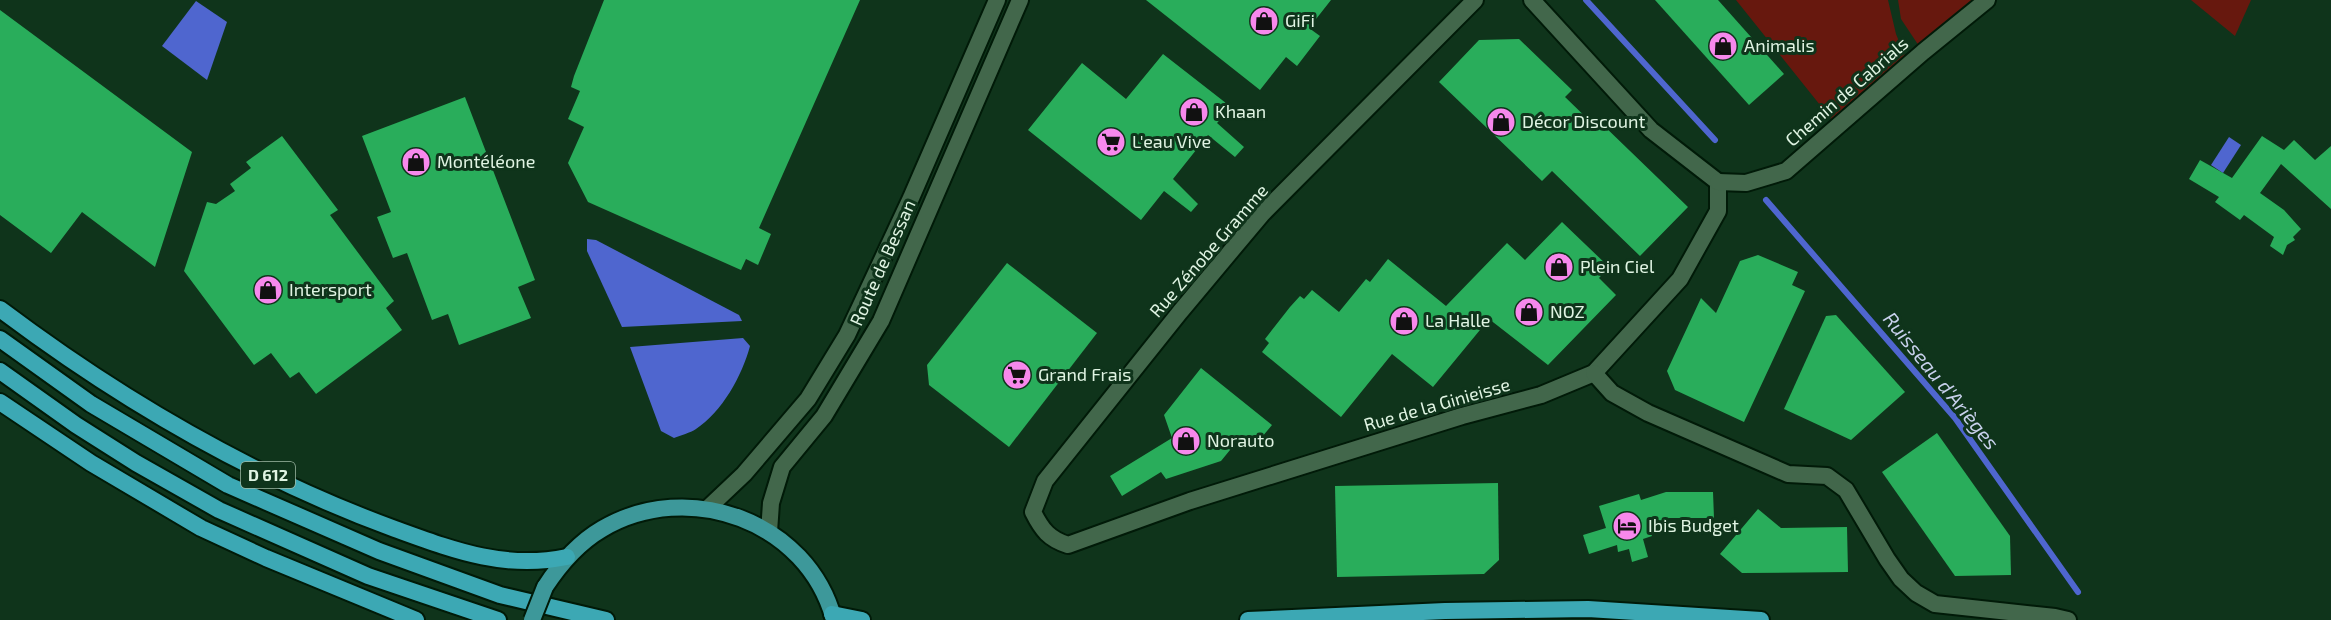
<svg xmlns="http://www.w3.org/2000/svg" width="2331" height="620" viewBox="0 0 2331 620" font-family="'Exo 2',sans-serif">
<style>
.green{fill:#67180e}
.water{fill:#4f66cf}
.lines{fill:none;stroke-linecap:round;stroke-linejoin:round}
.stream{stroke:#4f66cf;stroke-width:6}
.building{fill:#29ad5b}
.minor-casing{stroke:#011a08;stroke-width:20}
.tertiary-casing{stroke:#011a08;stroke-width:20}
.primary-casing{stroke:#011a08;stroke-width:20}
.trunk-casing{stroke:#011a08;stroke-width:20}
.minor{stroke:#42674b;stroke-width:16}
.tertiary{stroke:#42674b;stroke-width:16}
.primary{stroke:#3d989a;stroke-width:16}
.trunk{stroke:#3ca8b4;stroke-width:16}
.primary-bridge-casing{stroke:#011a08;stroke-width:20;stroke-linecap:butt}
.primary-bridge{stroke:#3d989a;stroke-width:16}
.labels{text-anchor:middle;stroke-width:6;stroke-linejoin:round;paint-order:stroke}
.shield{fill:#0f341b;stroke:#a1baa7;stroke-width:1.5}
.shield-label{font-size:16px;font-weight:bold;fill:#e0f4e3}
.poi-label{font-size:18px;fill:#e0f4e3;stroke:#0f341b;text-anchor:start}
.street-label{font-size:18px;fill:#e0f4e3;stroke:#0f341b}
.water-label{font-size:20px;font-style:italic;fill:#c8d1ec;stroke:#0f341b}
</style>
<rect width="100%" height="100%" fill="#0f341b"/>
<!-- green -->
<g class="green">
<path d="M1736,0H1888L1896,34L1907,61L1832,120Z"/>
<path d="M1898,0H1976L1919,46L1901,19Z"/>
<path d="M2191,0H2251L2235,36Z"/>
</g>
<!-- water -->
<g class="water">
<path d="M196,1L227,22L207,80L162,46Z"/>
<path d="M2229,137L2241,145L2223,173L2211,165Z"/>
<path d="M587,239L596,240L739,315L742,321L622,327L587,251Z"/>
<path d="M743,338L750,346C742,376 722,412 696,429C690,433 681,435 674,438L661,431L630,347Z"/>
</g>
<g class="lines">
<!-- stream -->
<g class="stream">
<path d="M1586,0L1715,140"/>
<path d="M1766,200L1955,418L2078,592"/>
</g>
</g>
<!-- building -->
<g class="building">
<path d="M604,0H860L759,228L771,234L758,265L746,259L741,270L588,202L568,163L584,127L568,119L580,91L571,87L574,76Z"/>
<path d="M1146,0H1331L1309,28L1320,36L1297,66L1286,57L1260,90Z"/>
<path d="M1655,0H1718L1784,74L1749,105Z"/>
<path d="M0,10L192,152L155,267L82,212L51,253L0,215Z"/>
<path d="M1519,39L1572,90L1565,97L1595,126L1600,122L1688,207L1640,256L1552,171L1542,181L1439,82L1479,40Z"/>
<path d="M1163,54L1231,107L1217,123L1244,147L1235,157L1208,135L1173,179L1198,204L1191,212L1164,191L1141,220L1028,130L1082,63L1126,99Z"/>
<path d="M465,97L535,280L518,287L531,318L459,345L448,314L432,320L407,253L393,258L377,217L391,212L362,136Z"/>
<path d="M282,136L338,210L330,215L394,301L386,308L402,330L316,394L299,372L290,378L271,353L254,365L184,271L207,202L216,204L235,191L230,184L251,168L246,162Z"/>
<path d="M2262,136L2284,150L2294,140L2315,160L2331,146V209L2281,164L2260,193L2284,210L2301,229L2293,237L2295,240L2287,245L2283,255L2270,246L2274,237L2244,215L2240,220L2215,202L2219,197L2189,179L2200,160L2232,178Z"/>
<path d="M1562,222L1609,267L1599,278L1616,295L1548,365L1489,319L1433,387L1392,354L1341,417L1262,352L1269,343L1265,339L1290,307L1300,296L1304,299L1312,290L1339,312L1366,279L1370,282L1388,259L1446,306L1507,243L1525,260Z"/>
<path d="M1758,255L1798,272L1792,285L1805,291L1744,422L1675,390L1667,371L1701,298L1716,313L1740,261Z"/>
<path d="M1007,263L1097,333L1009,447L929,385L927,365Z"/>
<path d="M1836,315L1905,392L1851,440L1784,409L1826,316Z"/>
<path d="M1201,368L1272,425L1252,449L1239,439L1221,461L1166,479L1161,472L1122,496L1110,476L1172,438L1164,415Z"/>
<path d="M1937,433L2010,536L2011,575L1955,576L1882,472Z"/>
<path d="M1498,483L1499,560L1484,574L1337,577L1335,486Z"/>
<path d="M1666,492H1713L1714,518H1669L1648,525L1652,536L1643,539L1648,557L1632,562L1629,549L1618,552L1617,545L1589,554L1583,535L1606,528L1599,506L1639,494L1641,500Z"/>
<path d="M1758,509L1781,528L1847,527L1848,572L1742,573L1720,554Z"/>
</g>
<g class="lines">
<!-- minor casing -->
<g class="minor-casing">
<g id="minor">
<path d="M1475,0L1262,214L1180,312L1045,481L1033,512C1042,530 1049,539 1068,545L1190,501L1462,416L1541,395L1594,373L1680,279L1718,211V182"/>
<path d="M1532,0L1651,130L1718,182"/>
<path d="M1718,182L1746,183L1786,171L1923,52L1987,0"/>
<path d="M1594,373L1612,393L1648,413L1788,474L1827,476L1846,490L1887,559L1901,579L1916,593L1935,604L2055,617L2068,620"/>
</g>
</g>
<!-- tertiary casing -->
<g class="tertiary-casing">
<g id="tertiary">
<path d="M708,508L744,474L808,399L847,335L911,198L997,0"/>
<path d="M769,532L771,503L782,467L824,416L881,321L1020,0"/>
</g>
</g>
<!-- primary casing -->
<g class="primary-casing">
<path id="primary" d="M545,587C560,564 578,543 602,529C688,478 808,521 834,620"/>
</g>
<!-- trunk casing -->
<g class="trunk-casing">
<g id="trunk">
<path d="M0,309C121,400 253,477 395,529C453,550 504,570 567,557"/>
<path d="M0,339L91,404L228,485L379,551L500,595L606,620"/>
<path d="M0,371L76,425L136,463L219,510L368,576L498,620"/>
<path d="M0,402L91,463L201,528L266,558L416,620"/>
<path d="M832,614L862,620"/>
<path d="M1248,620L1445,611L1588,609L1761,620"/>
</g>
</g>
<!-- minor -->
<use href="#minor" class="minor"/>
<!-- tertiary -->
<use href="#tertiary" class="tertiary"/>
<!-- primary -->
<use href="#primary" class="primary"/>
<!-- trunk -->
<use href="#trunk" class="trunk"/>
<!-- primary-bridge casing -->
<g class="primary-bridge-casing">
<path id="primary-bridge" d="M532,620L545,587"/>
</g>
<!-- primary-bridge -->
<use href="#primary-bridge" class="primary-bridge"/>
</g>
<!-- icons -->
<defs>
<g id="shop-disc" transform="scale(1.5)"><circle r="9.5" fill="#f788ec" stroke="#0f341b"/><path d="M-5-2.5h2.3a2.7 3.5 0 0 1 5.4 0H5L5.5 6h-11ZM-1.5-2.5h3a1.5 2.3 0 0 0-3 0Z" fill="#111"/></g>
<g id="supermarket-disc" transform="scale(1.5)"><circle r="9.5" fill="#f788ec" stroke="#0f341b"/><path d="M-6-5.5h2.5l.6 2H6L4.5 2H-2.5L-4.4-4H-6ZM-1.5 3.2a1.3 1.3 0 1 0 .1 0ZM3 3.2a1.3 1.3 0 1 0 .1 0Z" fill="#111"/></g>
<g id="hotel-disc" transform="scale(1.5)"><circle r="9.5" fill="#f788ec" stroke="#0f341b"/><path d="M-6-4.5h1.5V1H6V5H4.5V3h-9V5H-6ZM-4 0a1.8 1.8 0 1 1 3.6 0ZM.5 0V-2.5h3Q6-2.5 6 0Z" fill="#111"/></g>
</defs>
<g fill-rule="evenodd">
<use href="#shop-disc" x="1264" y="21"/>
<use href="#shop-disc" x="1723" y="46"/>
<use href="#shop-disc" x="1194" y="112"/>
<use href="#shop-disc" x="1501" y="122"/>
<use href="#supermarket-disc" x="1111" y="142"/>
<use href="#shop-disc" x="416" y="162"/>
<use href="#shop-disc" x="1559" y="267"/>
<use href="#shop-disc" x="268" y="290"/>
<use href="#shop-disc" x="1529" y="312"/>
<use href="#shop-disc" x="1404" y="321"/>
<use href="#supermarket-disc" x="1017" y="375"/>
<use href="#shop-disc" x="1186" y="441"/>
<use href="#hotel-disc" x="1627" y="526"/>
</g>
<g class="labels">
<!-- shield labels -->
<rect class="shield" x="241" y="462" width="54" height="26" rx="4.5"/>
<g class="shield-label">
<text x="268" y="481">D 612</text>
</g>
<!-- poi labels -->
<g class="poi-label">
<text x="1285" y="27">GiFi</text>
<text x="1744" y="52">Animalis</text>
<text x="1215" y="118">Khaan</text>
<text x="1522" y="128">Décor Discount</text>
<text x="1132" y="148">L'eau Vive</text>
<text x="437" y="168">Montéléone</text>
<text x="1580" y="273">Plein Ciel</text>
<text x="289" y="296">Intersport</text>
<text x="1550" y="318">NOZ</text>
<text x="1425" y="327">La Halle</text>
<text x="1038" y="381">Grand Frais</text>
<text x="1207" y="447">Norauto</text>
<text x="1648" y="532">Ibis Budget</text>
</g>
<!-- street labels -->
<g class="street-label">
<text transform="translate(1847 92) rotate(-41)" y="6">Chemin de Cabrials</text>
<text transform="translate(1209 251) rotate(-49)" y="6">Rue Zénobe Gramme</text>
<text transform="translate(883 263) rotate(-66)" y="6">Route de Bessan</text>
<text transform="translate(1437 405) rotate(-16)" y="6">Rue de la Ginieisse</text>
</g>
<!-- water labels -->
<g class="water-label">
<text transform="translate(1941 381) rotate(51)" y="7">Ruisseau d'Arièges</text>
</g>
</g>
</svg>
